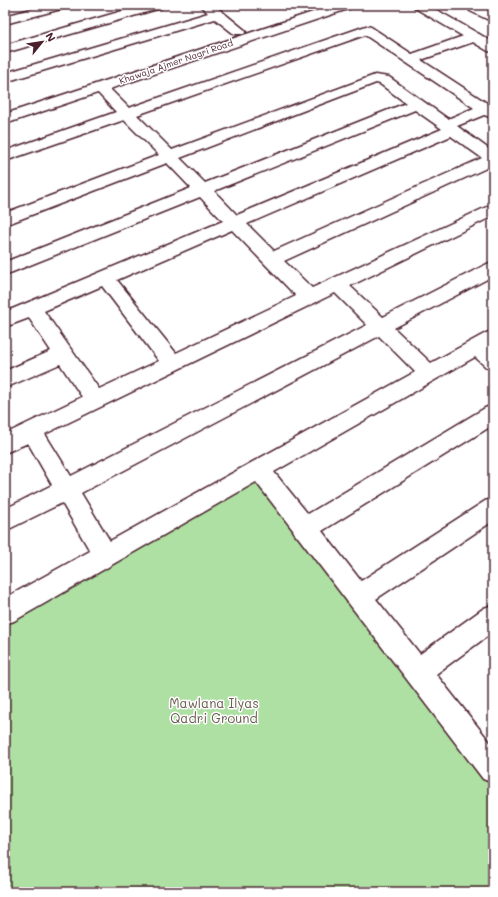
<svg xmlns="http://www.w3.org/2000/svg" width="498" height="897" viewBox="0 0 498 897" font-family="Mali,sans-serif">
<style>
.green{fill:#ade0a2;stroke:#7c8066}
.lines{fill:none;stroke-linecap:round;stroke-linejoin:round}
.minor-casing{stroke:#4a1f2b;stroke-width:3}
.major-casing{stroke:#4a1f2b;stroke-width:3}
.minor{fill:#fff;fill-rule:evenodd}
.major{fill:#fff;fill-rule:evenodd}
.labels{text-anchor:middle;stroke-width:3;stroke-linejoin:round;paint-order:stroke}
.far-street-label{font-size:9px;fill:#4a1f2b;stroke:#fff}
.near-park-label{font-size:13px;fill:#68594f;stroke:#fff}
</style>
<rect width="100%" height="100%" fill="#fff"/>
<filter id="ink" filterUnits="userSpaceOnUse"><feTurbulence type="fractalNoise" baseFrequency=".025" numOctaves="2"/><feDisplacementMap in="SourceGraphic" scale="8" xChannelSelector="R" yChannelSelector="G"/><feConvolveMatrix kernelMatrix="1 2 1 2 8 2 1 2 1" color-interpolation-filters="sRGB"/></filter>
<g filter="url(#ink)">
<!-- green -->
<path class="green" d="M262,476L493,776V892H5V619Z"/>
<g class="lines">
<!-- minor casing -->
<g class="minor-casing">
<g id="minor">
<path d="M46,5H67L65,8L5,24V16Z"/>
<path d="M143,5H163L161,8L5,53V45Z"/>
<path d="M200,5H214L246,31L244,34H234L215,19L5,82V73L208,13Z"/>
<path d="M470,5H480L493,13V22L470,11L469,8Z"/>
<path d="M366,26L371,27L412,54L469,34H479L481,37L479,40L421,60L493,107V118L484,115L457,126L493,152V165L284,261L312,288L493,204V216L350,286L383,317L487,264L493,262V276L394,328L431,363L486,333L493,331V347L491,348L493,350V370L486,367L475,357L274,472L308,514L485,408L493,405V425L322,531L361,581L485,501L493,498V521L376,599L420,654L484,608L493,605V632L436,674L493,746V783L483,779L298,537L296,536L293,530L256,482L14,621L5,624V598L90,551L62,503L5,531V509L52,485L28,443L5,453V434L82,397L60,364L5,388V371L51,351L29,318L5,327V312L223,221L200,197L5,275V262L191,188L167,163L5,225V213L159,155L124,120L5,161V151L116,112L96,91L94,88L96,85L101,84L106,85L129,108ZM365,35L474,108L448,119L389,77L375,75L172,150L137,115ZM376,83L380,84L406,103L205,183L180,158ZM415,110L442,129L237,215L214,191ZM451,136L482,158L274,251L247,224ZM232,230L296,296L176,353L117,280ZM102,286L159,361L99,389L44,311ZM335,293L367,325L71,476L45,434ZM379,336L415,372L110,541L81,493Z"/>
</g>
</g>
<!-- major casing -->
<g class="major-casing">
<g id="major">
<path d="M334,5H353L351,8L5,124V114Z"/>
<path d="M413,5H428L493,42V52L488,51L415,8Z"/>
</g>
</g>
<!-- minor -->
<use href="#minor" class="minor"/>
<!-- major -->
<use href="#major" class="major"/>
</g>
</g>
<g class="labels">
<!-- far-street labels -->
<g class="far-street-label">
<text transform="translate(176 62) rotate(-19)" y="3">Khawaja Ajmer Nagri Road</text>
</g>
<!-- near-park labels -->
<g class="near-park-label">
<text x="214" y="708">Mawlana Ilyas<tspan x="214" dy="15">Qadri Ground</tspan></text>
</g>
</g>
<!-- margin -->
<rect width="498" height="897" fill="none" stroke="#fff" stroke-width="20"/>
<rect x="10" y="10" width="478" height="877" fill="none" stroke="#4a1f2b" stroke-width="1.5" filter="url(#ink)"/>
<!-- north arrow -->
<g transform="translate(42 42) rotate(60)" stroke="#ffffff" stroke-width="3" paint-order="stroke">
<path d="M0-3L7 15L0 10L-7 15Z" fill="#4a1f2b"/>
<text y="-6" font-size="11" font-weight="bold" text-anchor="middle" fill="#4a1f2b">N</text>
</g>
</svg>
